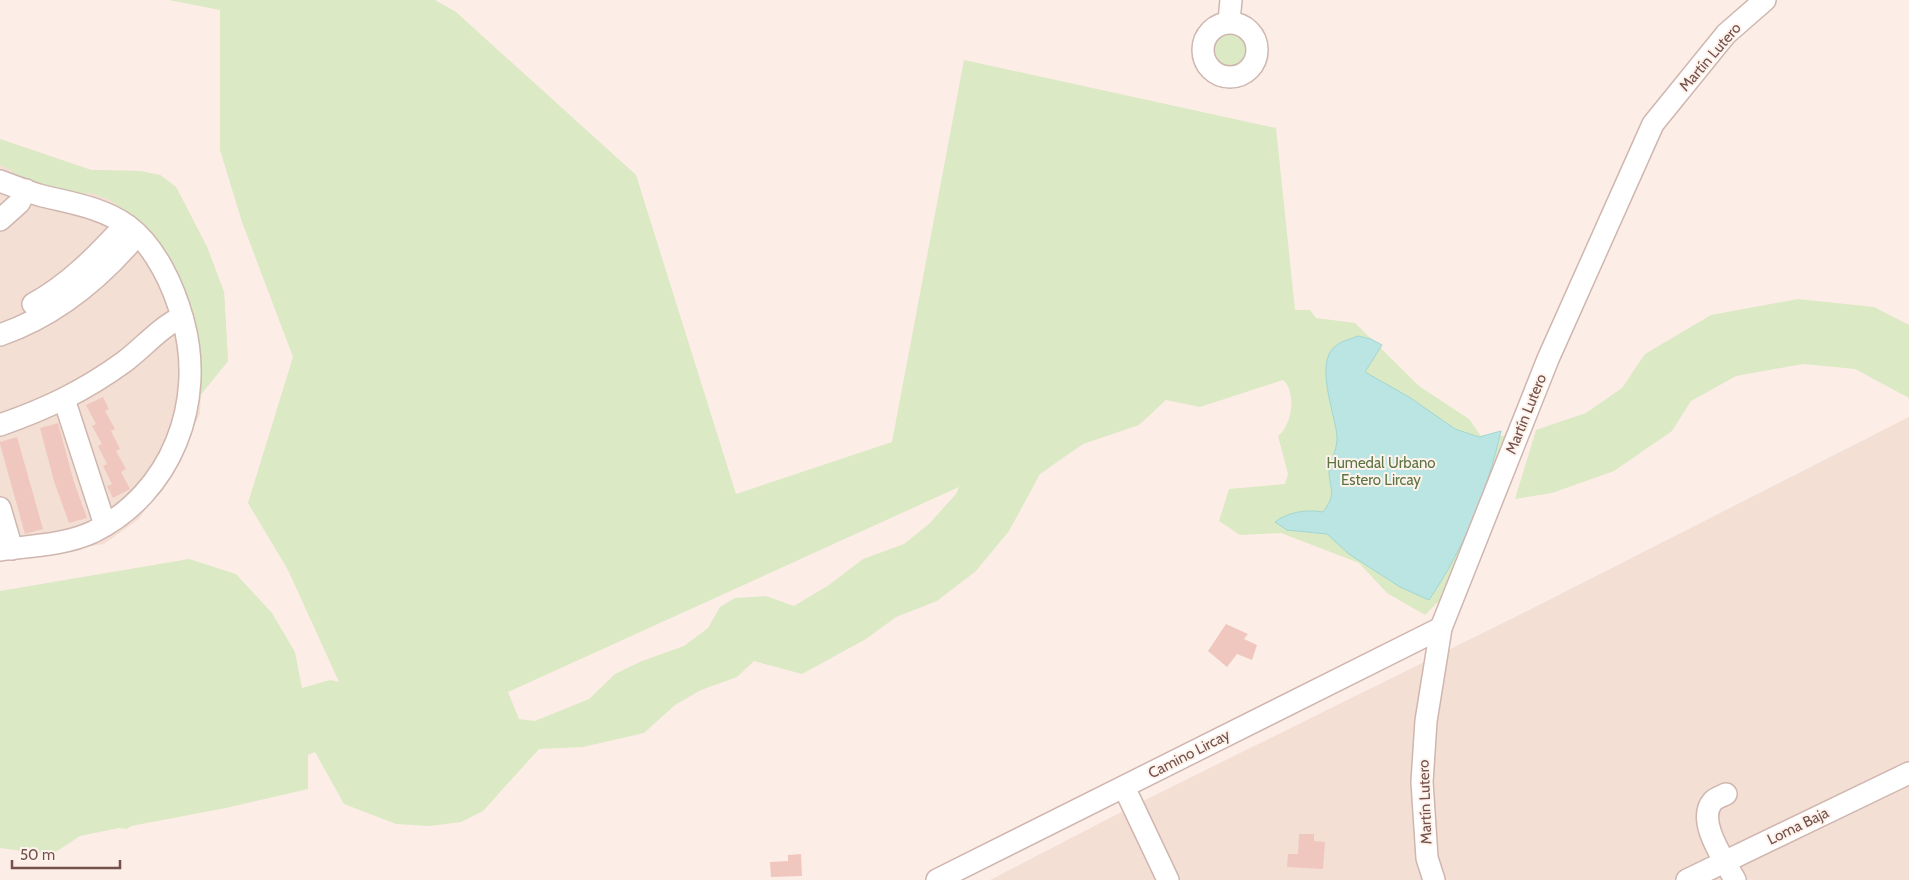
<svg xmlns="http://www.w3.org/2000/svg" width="1909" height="880" viewBox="0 0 1909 880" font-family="Cabin,sans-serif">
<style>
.residential{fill:#f3dfd4}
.green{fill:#dbe9c4;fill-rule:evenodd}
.water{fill:#bbe5e2;stroke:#a1d6d3}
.building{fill:#f0c7be}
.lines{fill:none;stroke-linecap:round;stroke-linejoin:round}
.minor-casing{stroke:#cfb6af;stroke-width:24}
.minor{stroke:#fff;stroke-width:21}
.labels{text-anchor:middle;stroke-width:4;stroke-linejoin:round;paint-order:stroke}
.street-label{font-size:15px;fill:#74514b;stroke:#fef3ec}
.park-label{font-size:15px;fill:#5b7441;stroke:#fef3ec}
</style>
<rect width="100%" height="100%" fill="#fceee6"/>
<!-- residential -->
<g class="residential">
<path d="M0,139L91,170L140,171L160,175L176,187L207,247L224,292L228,361L201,394L200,414L179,457L139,519L104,544L0,560Z"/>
<path d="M1909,417V880H990L1133,806L1537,606Z"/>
</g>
<!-- green -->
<g class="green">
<path d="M169,0H435L456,12L636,175L736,494L892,442L964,60L1276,128L1295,310H1310L1316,318L1355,323L1419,386L1469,419L1483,439L1514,434L1443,597L1425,615L1387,593L1359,563L1281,533L1240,535L1219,521L1229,489L1285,484L1288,474L1278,436C1292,426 1297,392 1283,380L1200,407L1166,400L1139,425L1083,444L1040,474L1009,531L976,571L937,601L896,617L866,639L802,674L754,661L737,677L701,690L675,705L644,733L583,747L539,749L483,811L461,822L430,826L396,824L344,804L315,752L308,755V789L226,808L131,826L127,829L119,828L80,836L51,855L0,848V591L189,559L236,574L272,613L295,652L302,688L330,680L339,682L288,570L248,503L293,357L242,222L220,150V10ZM959,487L956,494L929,524L904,544L863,559L829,585L794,606L766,596L735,598L720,607L708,628L684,646L642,661L615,674L589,699L535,721L519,719L508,692Z"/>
<circle cx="1230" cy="50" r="16"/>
<path d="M0,139L91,170L140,171L160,175L176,187L207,247L224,292L228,361L194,403L192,313L167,255L141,221L110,200L91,193L74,195L15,178L12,170L0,165Z"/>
<path d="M1798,299L1874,307L1909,325V398L1855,369L1803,364L1736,376L1691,401L1672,431L1614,471L1552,493L1515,499L1536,430L1586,413L1622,388L1645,354L1711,315Z"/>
</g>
<!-- water -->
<path class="water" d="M1358,336L1371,339L1382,345L1365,372L1409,397L1455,429L1479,437L1501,431C1487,492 1464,548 1429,600L1400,587L1349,554L1327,534L1287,530L1275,522C1288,512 1306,509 1323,512C1336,494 1331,493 1329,473C1328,463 1338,451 1337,436C1335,413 1313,360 1337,345C1342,341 1351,339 1358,336Z"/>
<!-- building -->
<g class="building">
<path d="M103,397L109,409L105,411L115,429L111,431L120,449L116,451L126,469L121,472L130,489L113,498L107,486L112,484L103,466L107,464L98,446L102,444L92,426L96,424L86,405Z"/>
<path d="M58,423L74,482L87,518L69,523L54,481L40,428Z"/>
<path d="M17,437L43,529L25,534L0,444V442Z"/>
<path d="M1226,624L1248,634L1244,639L1257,645L1252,660L1237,654L1227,667L1208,651Z"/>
<path d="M1299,834H1314V841L1325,842L1323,869L1287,867L1288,854H1298Z"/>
<path d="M801,854L802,876L771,877L770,862L788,861V855Z"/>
</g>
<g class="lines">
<!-- minor casing -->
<g class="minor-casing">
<g id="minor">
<path d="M1229,21L1231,0"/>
<circle cx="1230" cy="50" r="27"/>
<path d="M0,181C13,186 26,191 39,195C70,203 102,207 128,226C156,247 174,287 183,320C206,402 172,493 93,532C65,545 30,546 0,550"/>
<path d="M0,220L19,203L26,190"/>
<path d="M33,304C70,284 97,255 125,225"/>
<path d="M0,335C55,316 100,279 137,235"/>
<path d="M64,399L105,525"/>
<path d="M0,425C46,409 84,391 124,362C144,347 160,327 182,317"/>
<path d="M0,508L12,549"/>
<path d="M1124,787L1168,880"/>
<path d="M1726,794C1722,796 1716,798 1713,801C1695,821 1726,862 1735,880"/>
<path d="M937,880L1441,628"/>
<path d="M1434,880L1427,858L1422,782L1426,721L1441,628L1548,359L1653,124L1726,34L1765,0"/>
<path d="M1687,880L1909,773"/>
</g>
</g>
<!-- minor -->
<use href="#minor" class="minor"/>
</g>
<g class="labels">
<!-- street labels -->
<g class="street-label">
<text transform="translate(1710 57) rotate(-49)" y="5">Martín Lutero</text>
<text transform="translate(1526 414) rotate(-68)" y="5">Martín Lutero</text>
<text transform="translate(1189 754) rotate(-27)" y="5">Camino Lircay</text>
<text transform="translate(1425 802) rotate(-92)" y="5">Martín Lutero</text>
<text transform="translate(1798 826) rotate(-26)" y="5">Loma Baja</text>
</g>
<!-- park labels -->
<g class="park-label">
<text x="1381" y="468">Humedal Urbano<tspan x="1381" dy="17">Estero Lircay</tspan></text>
</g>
</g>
<!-- scale -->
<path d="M12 860v8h108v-8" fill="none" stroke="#74514b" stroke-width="2.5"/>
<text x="20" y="860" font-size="15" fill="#74514b" stroke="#fef3ec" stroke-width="4" paint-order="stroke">50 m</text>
</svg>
